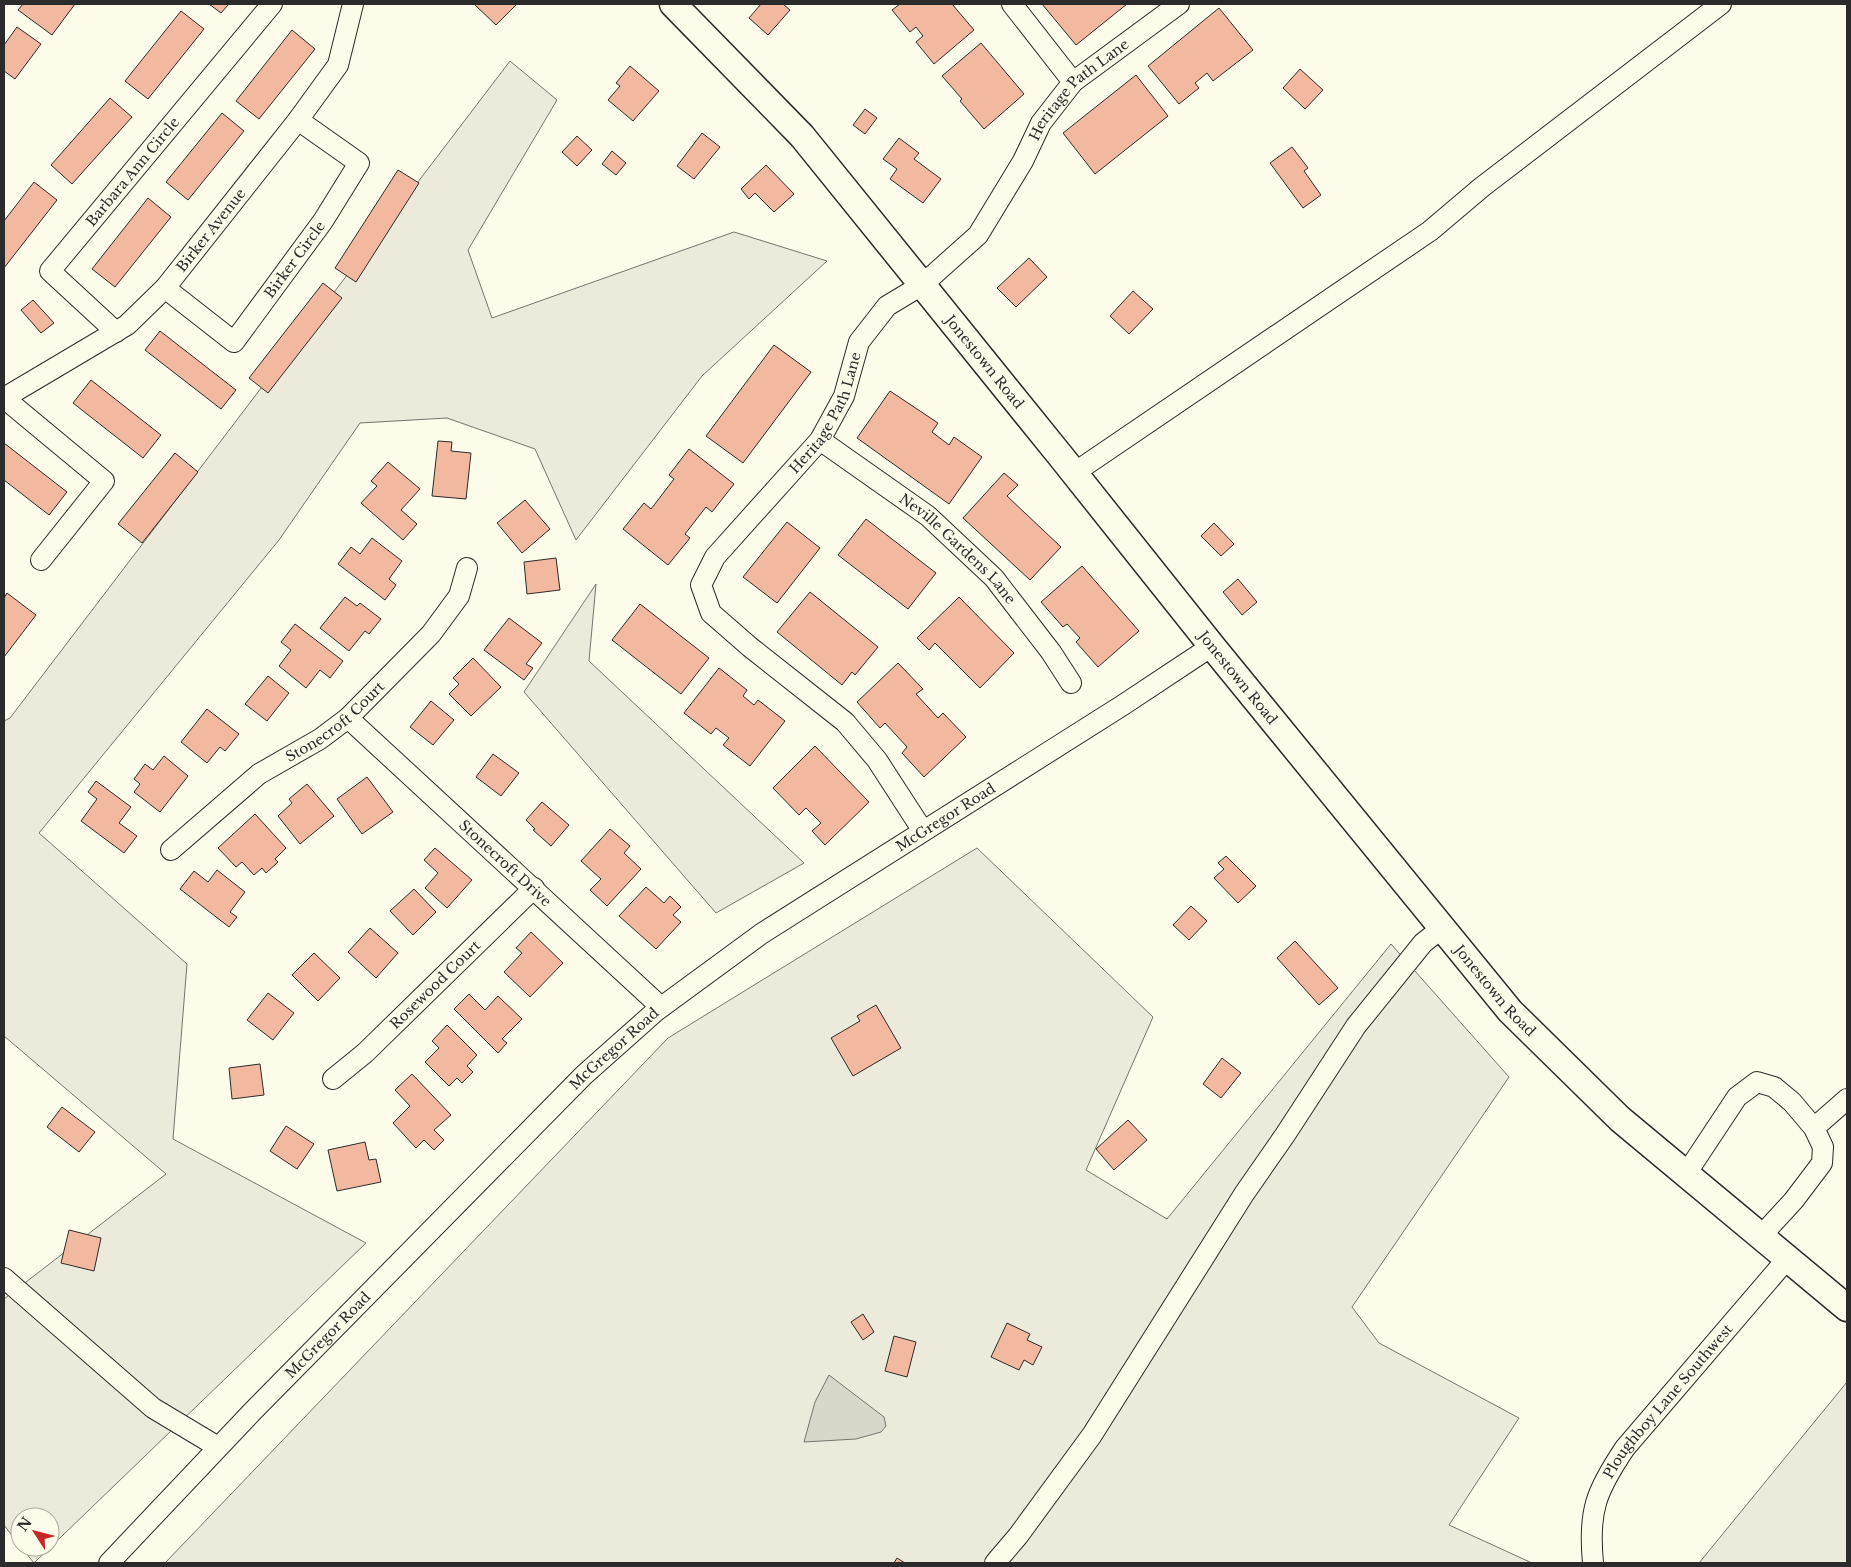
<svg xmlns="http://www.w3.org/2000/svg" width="1851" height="1567" viewBox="0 0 1851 1567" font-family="'Libre Baskerville',serif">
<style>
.green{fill:#ecebdb;stroke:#74746e}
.water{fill:#d8d7c9;stroke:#74746e}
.building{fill:#f2b8a0;stroke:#2b2b2b}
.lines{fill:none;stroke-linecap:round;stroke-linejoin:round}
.minor-casing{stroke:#2b2b2b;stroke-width:22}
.major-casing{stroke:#2b2b2b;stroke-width:29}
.minor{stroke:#fdfbea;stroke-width:20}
.major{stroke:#fdfbea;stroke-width:26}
.labels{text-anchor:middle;stroke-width:4;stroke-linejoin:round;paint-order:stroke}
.street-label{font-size:14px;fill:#2b2b2b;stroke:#fdfbea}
</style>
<rect width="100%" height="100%" fill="#fdfbea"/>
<!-- green -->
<g class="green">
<path d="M510,61L557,100L468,250L492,318L734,232L827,261L702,376L576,540L535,449L447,418L360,423L279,540L39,833L187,964L173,1139L366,1243L34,1563L21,1547H50V1517H20V1546L4,1525V1299L166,1174L4,1036V721L10,718Z"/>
<path d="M596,584L589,661L804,863L716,913L524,692Z"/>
<path d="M977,848L1153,1017L1086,1170L1167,1219L1391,944L1509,1077L1352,1307L1379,1343L1519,1418L1449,1525L1532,1563H165L668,1038Z"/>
<path d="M1847,1382V1563H1699Z"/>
</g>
<!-- water -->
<path class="water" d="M829,1375L884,1417L886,1426L881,1432L856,1439L804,1442L815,1402Z"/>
<!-- building -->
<g class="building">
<path d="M23,4H75L52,35L18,10Z"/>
<path d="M209,4H229L221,13Z"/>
<path d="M474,4H517L496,25Z"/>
<path d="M761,4H783L790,10L768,35L749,18Z"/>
<path d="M900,4H952L974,30L934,64L916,42L923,36L916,27L910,32L892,10Z"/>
<path d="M1042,4H1127L1076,45Z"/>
<path d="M1219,8L1253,50L1213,81L1207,73L1195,83L1199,88L1179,104L1148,66Z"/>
<path d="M181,11L204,29L148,99L125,81Z"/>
<path d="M17,27L41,44L15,79L4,71V45Z"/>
<path d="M292,30L315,49L259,119L236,101Z"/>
<path d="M981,43L1024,94L984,129L960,101L962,99L942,76Z"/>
<path d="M630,66L659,91L633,121L608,100L620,86L616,83Z"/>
<path d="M1300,69L1323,90L1305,109L1283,88Z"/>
<path d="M1136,75L1168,116L1095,174L1063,133Z"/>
<path d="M110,98L132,117L72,184L51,165Z"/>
<path d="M865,109L877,118L865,134L853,125Z"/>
<path d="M222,113L244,131L188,200L166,182Z"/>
<path d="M702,133L720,147L694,179L677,166Z"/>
<path d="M577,136L592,150L577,166L562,152Z"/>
<path d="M899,138L919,153L914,159L941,179L923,203L890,179L897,169L883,159Z"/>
<path d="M1292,147L1308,168L1304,171L1321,195L1303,208L1270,163Z"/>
<path d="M612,151L626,163L616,175L602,164Z"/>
<path d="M766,165L794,194L774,212L755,193L749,199L741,189Z"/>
<path d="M398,170L419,183L356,282L335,268Z"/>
<path d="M34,182L57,200L4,268V221Z"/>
<path d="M148,198L171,217L115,287L92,269Z"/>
<path d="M1029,258L1047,277L1016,307L997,288Z"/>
<path d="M323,283L342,298L268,393L249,378Z"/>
<path d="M1133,291L1153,309L1129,334L1110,316Z"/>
<path d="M33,300L54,323L41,333L21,310Z"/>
<path d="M160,331L236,390L221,409L145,350Z"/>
<path d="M774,345L811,372L743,463L706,436Z"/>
<path d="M91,380L161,435L143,458L73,403Z"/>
<path d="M890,391L938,423L932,432L949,445L954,437L982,457L949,504L857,438Z"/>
<path d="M438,441L452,442L451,451L471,453L466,499L432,496Z"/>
<path d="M4,443L67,492L49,515L4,480Z"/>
<path d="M689,449L734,484L712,512L706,507L685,534L690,538L668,565L623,529L644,503L651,509L674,479L669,475Z"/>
<path d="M175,453L198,472L142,543L118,524Z"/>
<path d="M388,462L420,489L401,510L417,524L403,540L361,503L377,486L371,481Z"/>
<path d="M1004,473L1018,485L1007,496L1061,547L1030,580L963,518Z"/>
<path d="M525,500L550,529L522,553L497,523Z"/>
<path d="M866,519L936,573L908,609L838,555Z"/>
<path d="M787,522L820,548L777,603L743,577Z"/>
<path d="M1214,523L1234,544L1221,556L1201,536Z"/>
<path d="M372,538L402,561L389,579L396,585L385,600L338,564L351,547L360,554Z"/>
<path d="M556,558L560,590L527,594L524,562Z"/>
<path d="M1082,566L1139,631L1098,667L1076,642L1080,638L1067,624L1063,627L1041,602Z"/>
<path d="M1238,579L1257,602L1242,615L1223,592Z"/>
<path d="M810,592L878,647L855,675L852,672L842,685L777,632Z"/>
<path d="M7,593L36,615L4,657V598Z"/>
<path d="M345,597L357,606L360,603L381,619L369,634L365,631L349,651L320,628Z"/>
<path d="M959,597L1014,653L980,688L935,643L929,650L917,638Z"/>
<path d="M640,604L709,658L681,694L612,640Z"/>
<path d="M509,618L542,643L526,664L533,668L524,680L484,650Z"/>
<path d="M295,624L343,661L330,678L320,670L306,688L279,666L291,650L281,642Z"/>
<path d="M473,658L501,687L471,716L449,694L459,684L453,678Z"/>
<path d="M898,663L923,689L916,694L938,718L943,713L966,737L924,777L902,753L907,747L885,723L880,728L857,702Z"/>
<path d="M719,668L747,690L743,696L754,705L758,700L785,721L750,766L723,745L729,738L716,728L711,734L684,713Z"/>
<path d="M268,676L289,693L267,721L245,704Z"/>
<path d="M431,701L454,720L433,745L410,727Z"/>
<path d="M207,709L239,734L225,751L220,747L207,763L181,742Z"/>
<path d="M815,746L869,802L825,845L812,831L821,823L806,808L799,815L773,788Z"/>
<path d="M493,754L519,773L501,796L476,777Z"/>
<path d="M164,756L188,776L160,812L134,792L140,784L134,779L145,764L153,770Z"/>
<path d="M367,777L393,812L362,834L337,799Z"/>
<path d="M96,781L131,807L119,823L137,836L124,853L81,821L97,799L88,792Z"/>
<path d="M307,784L334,816L300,844L278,816L292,803L289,799Z"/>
<path d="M542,802L569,825L551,846L533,830L535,829L526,820Z"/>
<path d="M255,814L286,848L275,859L278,862L266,873L262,868L254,875L242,862L236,867L218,848Z"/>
<path d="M610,829L630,846L624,853L641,869L607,906L590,890L601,879L581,861Z"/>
<path d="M435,848L472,880L447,908L425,888L438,873L424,860Z"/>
<path d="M1226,856L1256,886L1238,903L1214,878L1224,869L1218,863Z"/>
<path d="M217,870L245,892L230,912L237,917L229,927L180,889L194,871L208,882Z"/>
<path d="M646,887L664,903L670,896L681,907L673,915L681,922L656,949L619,916Z"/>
<path d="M414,889L436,912L413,935L390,911Z"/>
<path d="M1191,906L1207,921L1189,940L1173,925Z"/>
<path d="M370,928L398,953L376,978L348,952Z"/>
<path d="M531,932L563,963L530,997L504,972L522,953L516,948Z"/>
<path d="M1295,941L1338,988L1319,1005L1277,958Z"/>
<path d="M314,953L340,978L318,1001L292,975Z"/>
<path d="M268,993L294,1013L273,1040L247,1020Z"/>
<path d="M469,994L485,1010L498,996L522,1019L502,1039L507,1043L498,1053L454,1009Z"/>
<path d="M876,1005L901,1048L853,1076L831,1038L860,1021L857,1016Z"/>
<path d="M447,1025L477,1055L467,1066L473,1072L462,1083L457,1078L449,1086L425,1062L439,1048L432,1041Z"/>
<path d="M1222,1058L1241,1073L1221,1098L1203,1084Z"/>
<path d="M260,1064L264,1095L232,1099L229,1068Z"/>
<path d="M412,1074L451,1115L434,1130L444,1140L434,1150L424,1140L416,1148L393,1123L410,1106L395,1090Z"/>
<path d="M62,1107L95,1132L79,1152L47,1127Z"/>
<path d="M1128,1120L1147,1140L1114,1170L1096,1149Z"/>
<path d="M286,1126L314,1144L297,1169L270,1151Z"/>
<path d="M365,1142L369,1160L376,1159L381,1182L337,1191L328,1150Z"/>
<path d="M69,1230L101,1238L94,1271L61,1263Z"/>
<path d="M863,1314L874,1332L863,1340L851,1322Z"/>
<path d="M1007,1323L1030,1334L1027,1340L1042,1347L1033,1365L1024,1360L1019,1370L991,1357Z"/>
<path d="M894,1336L916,1342L907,1377L885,1371Z"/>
<path d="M897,1558L905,1563H894Z"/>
</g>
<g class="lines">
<!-- minor casing -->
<g class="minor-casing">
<g id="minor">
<path d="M1012,4L1073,82"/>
<path id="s1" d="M165,288L234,342L323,221L359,163L298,120"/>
<path id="s2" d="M116,332L50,271L272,4"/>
<path id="s3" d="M4,398L127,325L165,288L298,120L338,65L353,4"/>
<path d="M4,398L104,481L41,560"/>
<path id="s4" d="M820,440L928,516L994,578L1051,652L1071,683"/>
<path d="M1074,473L1430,231L1482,187L1721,4"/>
<path id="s5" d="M348,718L661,1007"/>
<path id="s6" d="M923,831L877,760L845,722L750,647L711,613L701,585L715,557L820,440L844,396L859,342L887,306L922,285L978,235L1023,161L1041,123L1073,82L1179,4"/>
<path id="s7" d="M171,850L259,774L320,739L348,718L431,634L459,596L467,568"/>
<path id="s8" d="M333,1079L365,1053L534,888"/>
<path d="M1814,1128L1847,1099"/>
<path d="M1686,1174L1737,1097L1757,1082L1774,1087L1792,1102L1814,1128L1823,1147L1822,1163L1794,1200L1761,1236"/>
<path d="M4,1278L153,1408L218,1447"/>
<path id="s9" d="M109,1563L251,1413L584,1075L656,1011L761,934L1123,705L1212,646"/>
<path d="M995,1563L1018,1536L1092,1435L1244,1194L1285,1135L1356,1026L1423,943L1442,928"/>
<path id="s10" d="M1593,1563C1588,1511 1596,1491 1625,1448L1787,1259"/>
</g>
</g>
<!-- major casing -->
<g class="major-casing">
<g id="major">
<path id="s11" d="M673,4L802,136L1063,459L1212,646L1510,1011L1620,1119L1847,1308"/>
</g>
</g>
<!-- minor -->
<use href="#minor" class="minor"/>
<!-- major -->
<use href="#major" class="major"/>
</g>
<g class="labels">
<!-- street labels -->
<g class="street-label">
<text dy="5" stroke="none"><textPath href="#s6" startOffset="972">Heritage Path Lane</textPath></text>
<text dy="5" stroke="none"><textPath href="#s2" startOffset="219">Barbara Ann Circle</textPath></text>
<text dy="5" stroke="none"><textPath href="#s3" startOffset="270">Birker Avenue</textPath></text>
<text dy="5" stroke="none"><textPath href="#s1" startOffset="190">Birker Circle</textPath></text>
<text dy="5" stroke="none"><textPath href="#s11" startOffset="475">Jonestown Road</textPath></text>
<text dy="5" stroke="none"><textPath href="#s6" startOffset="552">Heritage Path Lane</textPath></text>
<text dy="5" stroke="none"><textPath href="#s4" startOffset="176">Neville Gardens Lane</textPath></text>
<text dy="5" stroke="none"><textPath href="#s11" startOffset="880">Jonestown Road</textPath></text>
<text dy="5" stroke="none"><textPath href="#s7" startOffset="209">Stonecroft Court</textPath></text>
<text dy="5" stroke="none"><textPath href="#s9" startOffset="1126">McGregor Road</textPath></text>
<text dy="5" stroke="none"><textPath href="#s5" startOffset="214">Stonecroft Drive</textPath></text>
<text dy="5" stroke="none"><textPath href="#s8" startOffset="139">Rosewood Court</textPath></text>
<text dy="5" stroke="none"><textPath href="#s11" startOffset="1285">Jonestown Road</textPath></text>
<text dy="5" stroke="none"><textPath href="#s9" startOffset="721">McGregor Road</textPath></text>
<text dy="5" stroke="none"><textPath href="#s9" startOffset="316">McGregor Road</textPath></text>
<text dy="5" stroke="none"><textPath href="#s10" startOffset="186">Ploughboy Lane Southwest</textPath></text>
</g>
</g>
<!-- border -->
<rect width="1851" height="1567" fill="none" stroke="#2b2b2b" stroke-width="10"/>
<!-- north arrow -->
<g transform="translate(35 1532) rotate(306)"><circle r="24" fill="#fdfbea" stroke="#a9a89e"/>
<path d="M0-4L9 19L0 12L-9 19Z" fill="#c62828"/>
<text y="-8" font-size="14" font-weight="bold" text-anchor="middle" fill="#2b2b2b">N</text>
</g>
</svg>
